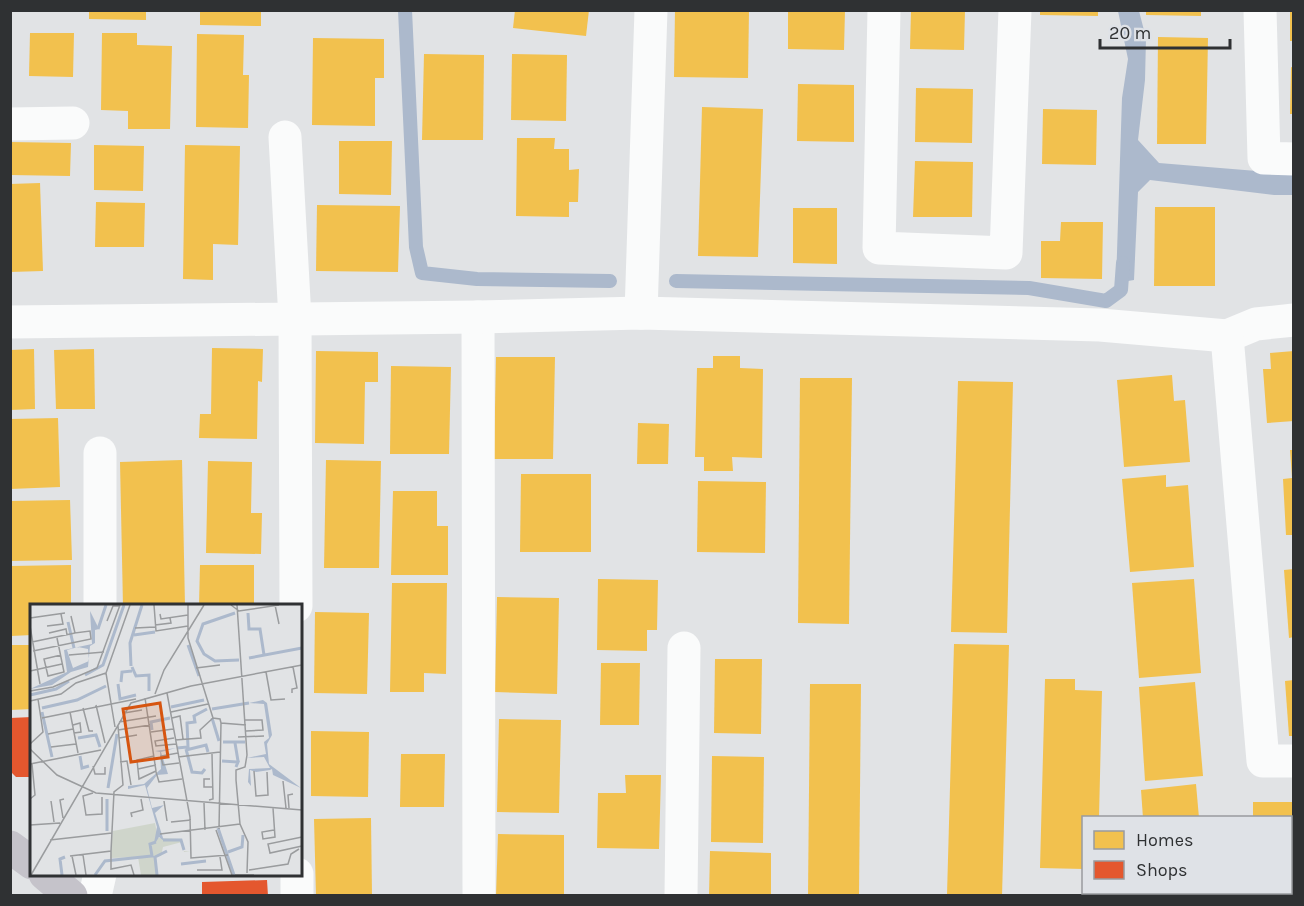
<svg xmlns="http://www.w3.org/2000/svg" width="1304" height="906" viewBox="0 0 1304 906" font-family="Karla,sans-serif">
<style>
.water{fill:#acb9cc}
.homes{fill:#f2c14e}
.shops{fill:#e4572e}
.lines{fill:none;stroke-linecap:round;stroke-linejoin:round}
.stream{stroke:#acb9cc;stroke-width:14}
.street{stroke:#fafbfb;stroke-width:33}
.primary{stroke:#c5c3ca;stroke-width:33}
.inset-river{fill:none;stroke:#acb9cc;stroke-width:3}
.inset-road{fill:none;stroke:#9a9c9e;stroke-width:1.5}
.view{fill:#d65510;fill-opacity:0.15;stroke:#d65510;stroke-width:3}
.inset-edge{fill:none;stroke:#2f3133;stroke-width:3}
</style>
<rect width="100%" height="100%" fill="#e1e3e5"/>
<!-- water -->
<path class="water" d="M1118,11H1139L1146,38L1145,80L1138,140L1159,163L1293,174V195H1274L1150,180L1138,192L1134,280L1116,283L1122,98L1128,59Z"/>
<!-- homes -->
<g class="homes">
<path d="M89,10H146V20L89,19Z"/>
<path d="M200,10H261V26L200,25Z"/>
<path d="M515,10H589L586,36L513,28Z"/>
<path d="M675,10H749L748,78L674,77Z"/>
<path d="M788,10H845L844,50L788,49Z"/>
<path d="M911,10H965L964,50L910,49Z"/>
<path d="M1040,10H1098V16L1040,15Z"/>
<path d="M1146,10H1201V16L1146,15Z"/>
<rect x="1290" y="10" width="4" height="31"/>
<path d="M30,33H74L73,77L29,76Z"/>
<path d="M102,33H137V45L172,46L170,129H128V111L101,110Z"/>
<path d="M197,34L244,35L243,75H249L248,128L196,127Z"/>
<path d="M1158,37L1208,38L1206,144H1157Z"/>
<path d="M313,38L384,39V78H375V126L312,125Z"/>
<path d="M424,54L484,55L483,140H422Z"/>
<path d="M512,54L567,55L566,121L511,120Z"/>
<path d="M1291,67L1294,68V114H1290Z"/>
<path d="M798,84L854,85V142L797,141Z"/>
<path d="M916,88L973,89L972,143L915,142Z"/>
<path d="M702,107L763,109L758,257L698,256Z"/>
<path d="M1043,109L1097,110L1096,165L1042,164Z"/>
<path d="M517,138H555L554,149H569V170L579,169L578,202H569V217L516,216Z"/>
<path d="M339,141H392L391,195L339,194Z"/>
<path d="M10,142L71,143L70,176L10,175Z"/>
<path d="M94,145L144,146L143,191L94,190Z"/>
<path d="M185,145L240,146L238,245L213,244V280L183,279Z"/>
<path d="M915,161L973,162L972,217H913Z"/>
<path d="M40,183L43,271L10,272V184Z"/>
<path d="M96,202L145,203L144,247H95Z"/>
<path d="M317,205L400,206L398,272L316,271Z"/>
<path d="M1155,207H1215V286H1154Z"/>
<path d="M793,208H837V264L793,263Z"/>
<path d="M1061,222H1103L1102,279L1041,278V241H1060Z"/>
<path d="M212,348L263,349L262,382L258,381L257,439L199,438L200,414H211Z"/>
<path d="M34,349L35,409L10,410V350Z"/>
<path d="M94,349L95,409H56L54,350Z"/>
<path d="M316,351L378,352V382H365L364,444L315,443Z"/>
<path d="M1294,351V421L1267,423L1263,369H1271L1270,353Z"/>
<path d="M713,356H740V368L763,369L762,458L732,457L733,471H704V457H695L697,368H713Z"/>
<path d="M496,357H555L553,459H494Z"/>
<path d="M391,366L451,367L449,454H390Z"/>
<path d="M1172,375L1174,401L1185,400L1190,462L1124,467L1117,380Z"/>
<path d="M800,378H852L849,624L798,623Z"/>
<path d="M958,381L1013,382L1007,633L951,632Z"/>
<path d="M58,418L60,487L10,489V419Z"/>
<path d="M638,423L669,424L668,464H637Z"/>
<path d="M1290,450H1294V535H1286L1283,479L1292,478Z"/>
<path d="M182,460L185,606H123L120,462Z"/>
<path d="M326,460L381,461L379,568H324Z"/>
<path d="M208,461L252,462L251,513H262L261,554L206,553Z"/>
<path d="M521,474H591V552H520Z"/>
<path d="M1166,475V487L1188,485L1194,567L1130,572L1122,479Z"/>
<path d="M698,481L766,482L765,553L697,552Z"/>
<path d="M393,491H437V526H448V575H391Z"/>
<path d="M70,500L72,560L10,561V501Z"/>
<path d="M71,565V606H32V635L11,636L10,566Z"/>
<path d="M200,565H254V606H199Z"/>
<path d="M1294,569V637L1289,638L1284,570Z"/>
<path d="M598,579L658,580L657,630H647V651L597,650Z"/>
<path d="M1194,579L1201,673L1139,678L1132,583Z"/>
<path d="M392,583H447L446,674L424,673V692H390Z"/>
<path d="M497,597L559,598L557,694L495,692Z"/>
<path d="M315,612L369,613L367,694L314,693Z"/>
<path d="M954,644L1009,645L1002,896L947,895Z"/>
<path d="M11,645H32V709L10,710Z"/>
<path d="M715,659H762L761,734L714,733Z"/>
<path d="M601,663H640L639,725H600Z"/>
<path d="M1045,679H1075V690L1102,691L1099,818H1084V869L1040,868Z"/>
<path d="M1294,680V736H1289L1285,681Z"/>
<path d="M1195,682L1203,776L1145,781L1139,687Z"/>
<path d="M810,684H861L859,896H808Z"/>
<path d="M499,719L561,720L559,813L497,812Z"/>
<path d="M311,731L369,732L368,797L311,796Z"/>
<path d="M401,754H445L444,807H400Z"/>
<path d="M712,756L764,757L763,843L711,842Z"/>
<path d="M625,775H661L659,849L597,848L598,793H626Z"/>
<path d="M1196,784L1199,818H1143L1141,790Z"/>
<path d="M1253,802H1294V869H1290V818H1253Z"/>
<path d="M371,818L372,896H316L314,819Z"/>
<path d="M498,834L564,835V896H496Z"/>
<path d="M710,851L771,853V896H709Z"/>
<rect x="1154" y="892" width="81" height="4"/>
</g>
<!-- shops -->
<g class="shops">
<path d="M32,717V777H16L10,771V718Z"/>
<path d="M267,880L268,896H202V882Z"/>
</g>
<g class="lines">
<!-- stream -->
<g class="stream">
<path d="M405,10L416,247L422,273L477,279L610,281"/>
<path d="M676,281L1029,288L1106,301L1121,290L1123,263"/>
</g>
<!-- street -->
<g class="street">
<path d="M884,10L879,248L1006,253L1015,10"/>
<path d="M1260,10L1264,158L1294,159"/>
<path d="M10,124L73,123"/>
<path d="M285,137L295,319L296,606"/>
<path d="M641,313L651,10"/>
<path d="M478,317L479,896"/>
<path d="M10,322L478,317L641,313L1100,325L1227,336L1256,324L1294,320"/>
<path d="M1227,336L1263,761H1294"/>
<path d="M100,606V453"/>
<path d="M297,874V896"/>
<path d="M95,896L100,874"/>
<path d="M681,896L684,648"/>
</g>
<!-- primary -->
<g class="primary">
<path d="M10,847L32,863"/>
<path d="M45,874L71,896"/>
</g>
</g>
<!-- overview -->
<g transform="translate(30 604)">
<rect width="272" height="272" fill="#e1e3e5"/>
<path d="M125,219L128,234L151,235L154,247H160L154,248L152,238L133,243L131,252L124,253L127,271H111L108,253L80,254L83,227Z" fill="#cfd5cb"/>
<path d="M60,7L69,25L65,26V39L60,42L58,63L41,68L22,81L0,85L37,68L34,46L62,40ZM48,43L58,45L59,57L43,64L37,46ZM233,96L237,99L242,131L237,140L239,160L271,184L243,171L242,165L240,166L226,168L220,166L221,182L218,178L219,165L240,164L234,153L217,154L236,150L234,138L239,134L234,100L219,99ZM146,144L131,148L138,170L127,171L117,184L122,204L134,201L125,209L134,237L129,233L126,238L124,239L127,223L115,181L98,185V182L114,180L131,165L130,148L125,147Z" fill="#acb9cc" fill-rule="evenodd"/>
<path class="inset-river" d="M205,9L173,20L167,37L174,50L185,57L209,56M218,9L219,25H230L234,51M38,18L44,44M68,25L76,1M104,31L125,28M158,41L169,72M219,54L272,44M101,62L100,39L112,1M102,63L106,72L119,71V87M55,71L73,61L94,1M91,78L92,68L102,67M88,80L90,95L106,91M0,91L26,85L39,77M141,103L174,96M12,104L47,96L76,82M182,105L219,99M12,108L22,153M182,114L189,137M122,126L121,118L140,114M48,134L66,131L70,143M193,138H215M205,139L208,157M147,144L158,143L157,119L165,118L164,112L177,105M156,145L162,168L172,169L175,165M156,146L176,141L178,148M50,152L52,164L59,162M192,157L208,158L206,163M78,184L87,130M188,224L204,271M77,227V195M133,236H151L154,246M198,248L212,243L213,231M151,260L176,257M32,271L30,255L35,253M65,271L75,257L122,252L120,240L126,238M127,271L125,253L137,247"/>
<path class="inset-road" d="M124,1L126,27L158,22M158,1V34L183,114L190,115L191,119L216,121M201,1L209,7L249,1M207,1L217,151L215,163L206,166V176L210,220L218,238L217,269M245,1L249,20M130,10L131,15L158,11M0,14L35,9M77,17L83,2H89M125,21L141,19L140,14M0,22L10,80M17,22L33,20L31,10M105,24L125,23M19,29L36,25L37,31M27,34L34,68L18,72L14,55L31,51M2,38L45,29M3,47L61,35L60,27L45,29L41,12M39,51L74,48M166,64L190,61M0,67L32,60M236,68L241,96L255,95M0,87L23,83L67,64L90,1M137,89L160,213L161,254L198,251M262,89V85L267,84L263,63M125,90L134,66L174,1M115,94L126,167L109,175L107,156L124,152M0,97L31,90L46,79L76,69M66,101L75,139M53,104L59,127H63M40,108L48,149M141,108L178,100M94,109L112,106M12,114L106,95M142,114L150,112L153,135M215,116H232L233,126L216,127M89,118L126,112M43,121L50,119L51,128L44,129M85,123L76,69L100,1M88,126L120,121M121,128L143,125M18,130L43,125M208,133L234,132M89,134L107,131M144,134L125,137L126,142L146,140M145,136L171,134L170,126L183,114M0,140L13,128L8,95M21,143L46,140M0,145L27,171L66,189L272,206M148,149L131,152L132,157L133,161L149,159M148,153L190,148M90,158L97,157L101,181M0,160L71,146M63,162L65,170H75V163M108,165L126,161M224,167L226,192L238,191L237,168M126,168L129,178L152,175M180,175H174V183H182M253,177L256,204M63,189L53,192L56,211L72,210V193M0,195L5,191L2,160M179,196L183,195L182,150M21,197L24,218M134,197L137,217M174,199L175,226M243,204L245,233L233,235L232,228L244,226M259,204L258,191L263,190M102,213L101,209L113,206L111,195M33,214L30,196L34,195M141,218L161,216M0,221L30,219M189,225L191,119M186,226L202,271M130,230L210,220M272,233L238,240L240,249L272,242M20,236L82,229M81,247V265L101,261L104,271M53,251L56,271M40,252L81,247L84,188L93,181L88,122M42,252L46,271M167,266H192L190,253M219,266L258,260L261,250L269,245M1,271L101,99L161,82L272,61M205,271H224"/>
<path class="view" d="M130,99L138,153L101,158L93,105Z"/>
<rect width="272" height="272" class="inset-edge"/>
</g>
<!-- border -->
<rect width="1304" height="906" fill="none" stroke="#2f3133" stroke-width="24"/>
<!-- legend -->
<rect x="1082" y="816" width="210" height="78" fill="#dfe2e7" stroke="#999b9f" stroke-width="1.5"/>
<rect x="1094" y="831" width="30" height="18" fill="#f2c14e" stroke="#999b9f" stroke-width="1.5"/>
<text x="1136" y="846" font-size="18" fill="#2f3133">Homes</text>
<rect x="1094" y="861" width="30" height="18" fill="#e4572e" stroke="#999b9f" stroke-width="1.5"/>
<text x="1136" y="876" font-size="18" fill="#2f3133">Shops</text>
<!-- scale -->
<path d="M1100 39v9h130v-9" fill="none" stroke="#2f3133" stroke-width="3"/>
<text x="1109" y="39" font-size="18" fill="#2f3133" stroke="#dfe2e7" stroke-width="4.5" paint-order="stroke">20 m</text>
</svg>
